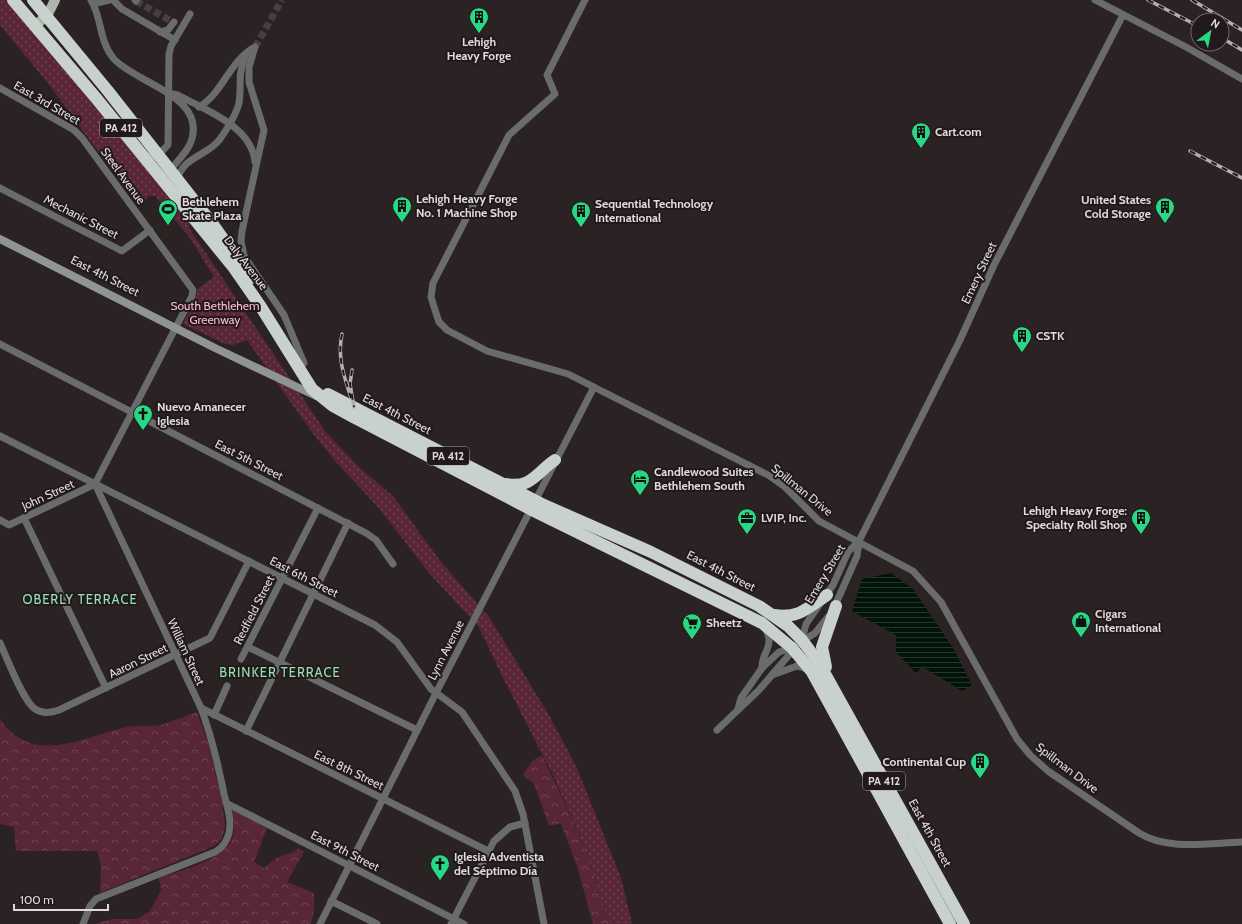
<svg xmlns="http://www.w3.org/2000/svg" width="1242" height="924" viewBox="0 0 1242 924" font-family="Cabin,sans-serif">
<style>
.forest{fill:url(#forest-crowns)}
.park{fill:url(#park-dots)}
.water{fill:url(#water-rules)}
.lines{fill:none;stroke-linecap:round;stroke-linejoin:round}
.street-tunnel{stroke:#463e3f;stroke-width:7;stroke-dasharray:7 3.5;stroke-linecap:butt}
.street{stroke:#696c6a;stroke-width:7}
.secondary{stroke:#8f9591;stroke-width:8}
.primary{stroke:#adb5af;stroke-width:10}
.highway{stroke:#c8d1cb;stroke-width:12}
.rail-casing{stroke:#b5aeb0;stroke-width:3.5}
.rail{stroke:#21191b;stroke-width:2;stroke-dasharray:6;stroke-linecap:butt}
.labels{text-anchor:middle;stroke-width:4;stroke-linejoin:round;paint-order:stroke}
.shield{fill:#21191b;stroke:#a7a0a1;stroke-width:1}
.shield-label{font-size:11px;font-weight:bold;fill:#e0dadb}
.poi-label{font-size:12px;font-weight:bold;fill:#e0dadb;stroke:#21191b;text-anchor:start}
.street-label{font-size:12px;fill:#e0dadb;stroke:#21191b}
.park-label{font-size:12px;fill:#fcbccd;stroke:#21191b}
.neighbourhood-label{font-size:13px;letter-spacing:1px;fill:#94e0b1;stroke:#21191b}
</style>
<defs>
<pattern id="forest-crowns" width="20" height="18" patternUnits="userSpaceOnUse"><rect width="20" height="18" fill="#592636"/><path d="M2 6a3 3 0 1 1 6 0M12 15a3 3 0 1 1 6 0" fill="none" stroke="#714552"/></pattern>
<pattern id="park-dots" width="8" height="8" patternUnits="userSpaceOnUse"><rect width="8" height="8" fill="#592636"/><path d="M2 2h.1M6 6h.1" fill="none" stroke="#714552" stroke-width="1.8" stroke-linecap="round"/></pattern>
<pattern id="water-rules" width="6" height="5" patternUnits="userSpaceOnUse"><rect width="6" height="5" fill="#001407"/><path d="M0 2.5h6" fill="none" stroke="#25362b"/></pattern>
</defs>
<rect width="100%" height="100%" fill="#2b2224"/>
<!-- forest -->
<g class="forest">
<path d="M197,712L209,746L222,802L225,826L222,839L214,846L100,893L101,866L97,851H16L14,827L0,824V719C32,767 84,737 126,727C137,725 149,727 160,725C172,722 185,716 197,712Z"/>
<path d="M542,755L584,845L610,924H593L577,866L561,824L549,825L534,784L523,775L532,761Z"/>
<path d="M231,809L267,828L254,862L264,868L278,857L294,852L298,848L304,852L287,882L314,893V909L311,924H95L112,919H137L150,911L161,890L159,878C182,870 231,859 234,831C235,824 232,815 231,809Z"/>
</g>
<!-- park -->
<path class="park" d="M0,0H7L17,10L189,222V228L325,431L360,468L393,496L441,562L489,617L549,715L576,766L621,878L632,924H610L584,845L552,773L501,674L479,627L429,573L378,507L335,461L308,427L247,340L233,345L223,343L183,324L197,294V289L214,277L190,238L155,196H150L138,206L51,87L0,25Z"/>
<!-- water -->
<path class="water" d="M891,573L913,589L953,648L972,685L962,691L921,666L917,674L896,652V635L852,611L862,579Z"/>
<g class="lines">
<!-- street-tunnel -->
<g class="street-tunnel">
<path d="M136,1L171,21"/>
<path d="M255,47L282,0"/>
</g>
<!-- street -->
<g class="street">
<path d="M91,0C102,18 99,42 114,59C137,84 210,97 190,144C185,155 175,163 168,173"/>
<path d="M113,0L122,9L175,40"/>
<path d="M135,0L136,1"/>
<path d="M585,0L547,75L555,94L509,135L433,283L431,297L435,310L439,322L447,330L487,351L568,374L768,475L785,487L819,521L913,571L941,602L1017,739L1030,755L1048,771L1139,833C1168,851 1209,843 1242,842"/>
<path d="M1095,0L1186,47L1242,79"/>
<path d="M93,4L109,0"/>
<path d="M160,32L168,30L174,22"/>
<path d="M0,88L74,130L82,138L193,290L192,296L95,484"/>
<path d="M172,94L178,95C206,111 252,126 255,162"/>
<path d="M199,107C223,93 230,60 255,47L249,67V82L264,130L242,231L241,241L244,256L284,315L304,363"/>
<path d="M143,153L149,157H156L168,145L169,54L171,46L190,14"/>
<path d="M177,181C181,157 208,156 220,139C227,129 236,115 239,103C242,85 237,77 245,57"/>
<path d="M0,188L122,251L150,230"/>
<path d="M0,344L366,533L376,540L393,564"/>
<path d="M0,436L375,625L397,642L431,689L462,712L515,791L523,814L544,924"/>
<path d="M24,518L106,688"/>
<path d="M0,520L9,525L95,484"/>
<path d="M834,608L857,556L859,542"/>
<path d="M802,640L806,624L833,585L848,552L859,541L960,340L994,265L1123,15"/>
<path d="M0,643C7,658 23,701 35,709C43,714 51,713 59,710L210,638L249,561"/>
<path d="M248,647L417,730"/>
<path d="M241,659L318,508"/>
<path d="M762,668C761,652 776,647 765,628"/>
<path d="M772,675L797,666L807,669"/>
<path d="M201,708L488,851"/>
<path d="M738,709L741,698L762,668L779,652L792,648L815,633L828,617"/>
<path d="M214,715L227,686"/>
<path d="M717,730L759,690L789,655L792,648"/>
<path d="M246,731L348,523"/>
<path d="M226,803L464,924"/>
<path d="M331,901L377,924"/>
<path d="M83,924L90,906L96,899L215,852C222,848 227,841 229,833C232,820 227,806 224,794C218,764 212,737 201,708L95,484"/>
<path d="M320,924L436,693L594,387"/>
<path d="M451,924L494,841L510,827L525,823"/>
</g>
<!-- secondary -->
<path class="secondary" d="M0,239L215,348L316,396"/>
<!-- primary -->
<path class="primary" d="M34,26L47,16L55,0"/>
<!-- highway -->
<g class="highway">
<path d="M13,0L96,98L234,268L261,307L312,389L333,406L353,417L530,509L762,623L792,648L812,672L950,924"/>
<path d="M33,0L108,91L214,226L251,278"/>
<path d="M328,394L544,505L651,552L759,606L788,626L802,640L819,663L964,924"/>
<path d="M507,484C531,489 538,471 555,460"/>
<path d="M774,615C798,619 808,608 827,595"/>
<path d="M826,667L822,647L836,606"/>
</g>
<!-- rail casing -->
<g class="rail-casing">
<g id="rail">
<path d="M1148,0L1198,26"/>
<path d="M1192,0L1242,30"/>
<path d="M1222,38L1242,50"/>
<path d="M1190,151L1242,178"/>
<path d="M342,334C337,357 344,376 351,398"/>
<path d="M352,370L350,384L354,407"/>
</g>
</g>
<!-- rail -->
<use href="#rail" class="rail"/>
</g>
<!-- icons -->
<defs>
<g id="building-pin" transform="scale(1)"><path d="M0 17L-7.5 6A9.5 9.5 0 1 1 7.5 6Z" fill="#28d885" stroke="#21191b"/><path d="M-4-6H4V6H1V3H-1V6H-4ZM-2.5-4.3h1.7v1.8h-1.7ZM.8-4.3h1.7v1.8H.8ZM-2.5-1h1.7V.8h-1.7ZM.8-1h1.7V.8H.8Z" fill="#111"/></g>
<g id="stadium-pin" transform="scale(1)"><path d="M0 17L-7.5 6A9.5 9.5 0 1 1 7.5 6Z" fill="#28d885" stroke="#21191b"/><path d="M0-5a6.5 5 0 1 0 0 10a6.5 5 0 1 0 0-10ZM-3.5-1.8h7v3.6h-7Z" fill="#111"/></g>
<g id="church-pin" transform="scale(1)"><path d="M0 17L-7.5 6A9.5 9.5 0 1 1 7.5 6Z" fill="#28d885" stroke="#21191b"/><path d="M-1.2-6h2.4v3.5h3.3v2.4h-3.3V6h-2.4V-.1h-3.3v-2.4h3.3Z" fill="#111"/></g>
<g id="hotel-pin" transform="scale(1)"><path d="M0 17L-7.5 6A9.5 9.5 0 1 1 7.5 6Z" fill="#28d885" stroke="#21191b"/><path d="M-6-4.5h1.5V1H6V5H4.5V3h-9V5H-6ZM-4 0a1.8 1.8 0 1 1 3.6 0ZM.5 0V-2.5h3Q6-2.5 6 0Z" fill="#111"/></g>
<g id="office-pin" transform="scale(1)"><path d="M0 17L-7.5 6A9.5 9.5 0 1 1 7.5 6Z" fill="#28d885" stroke="#21191b"/><path d="M-6-3h4V-5.5h4V-3h4V5H-6ZM-1-4.5V-3h2v-1.5ZM-6 0V1H6V0Z" fill="#111"/></g>
<g id="shop-pin" transform="scale(1)"><path d="M0 17L-7.5 6A9.5 9.5 0 1 1 7.5 6Z" fill="#28d885" stroke="#21191b"/><path d="M-5-2.5h2.3a2.7 3.5 0 0 1 5.4 0H5L5.5 6h-11ZM-1.5-2.5h3a1.5 2.3 0 0 0-3 0Z" fill="#111"/></g>
<g id="supermarket-pin" transform="scale(1)"><path d="M0 17L-7.5 6A9.5 9.5 0 1 1 7.5 6Z" fill="#28d885" stroke="#21191b"/><path d="M-6-5.5h2.5l.6 2H6L4.5 2H-2.5L-4.4-4H-6ZM-1.5 3.2a1.3 1.3 0 1 0 .1 0ZM3 3.2a1.3 1.3 0 1 0 .1 0Z" fill="#111"/></g>
</defs>
<g fill-rule="evenodd">
<use href="#building-pin" x="479" y="17"/>
<use href="#building-pin" x="921" y="132"/>
<use href="#building-pin" x="402" y="206"/>
<use href="#building-pin" x="1165" y="207"/>
<use href="#stadium-pin" x="168" y="209"/>
<use href="#building-pin" x="581" y="211"/>
<use href="#building-pin" x="1022" y="336"/>
<use href="#church-pin" x="143" y="414"/>
<use href="#hotel-pin" x="640" y="479"/>
<use href="#office-pin" x="747" y="518"/>
<use href="#building-pin" x="1141" y="518"/>
<use href="#shop-pin" x="1081" y="621"/>
<use href="#supermarket-pin" x="692" y="623"/>
<use href="#building-pin" x="980" y="762"/>
<use href="#church-pin" x="440" y="864"/>
</g>
<g class="labels">
<!-- shield labels -->
<g class="shield">
<rect x="100" y="119" width="42" height="18" rx="3"/>
<rect x="427" y="447" width="42" height="18" rx="3"/>
<rect x="863" y="772" width="42" height="18" rx="3"/>
</g>
<g class="shield-label">
<text x="121" y="132">PA 412</text>
<text x="448" y="460">PA 412</text>
<text x="884" y="785">PA 412</text>
</g>
<!-- poi labels -->
<g class="poi-label">
<text x="479" y="46" text-anchor="middle">Lehigh<tspan x="479" dy="14">Heavy Forge</tspan></text>
<text x="935" y="136">Cart.com</text>
<text x="416" y="203">Lehigh Heavy Forge<tspan x="416" dy="14">No. 1 Machine Shop</tspan></text>
<text x="1151" y="204" text-anchor="end">United States<tspan x="1151" dy="14">Cold Storage</tspan></text>
<text x="182" y="206">Bethlehem<tspan x="182" dy="14">Skate Plaza</tspan></text>
<text x="595" y="208">Sequential Technology<tspan x="595" dy="14">International</tspan></text>
<text x="1036" y="340">CSTK</text>
<text x="157" y="411">Nuevo Amanecer<tspan x="157" dy="14">Iglesia</tspan></text>
<text x="654" y="476">Candlewood Suites<tspan x="654" dy="14">Bethlehem South</tspan></text>
<text x="1127" y="515" text-anchor="end">Lehigh Heavy Forge:<tspan x="1127" dy="14">Specialty Roll Shop</tspan></text>
<text x="761" y="522">LVIP, Inc.</text>
<text x="1095" y="618">Cigars<tspan x="1095" dy="14">International</tspan></text>
<text x="706" y="627">Sheetz</text>
<text x="966" y="766" text-anchor="end">Continental Cup</text>
<text x="454" y="861">Iglesia Adventista<tspan x="454" dy="14">del Séptimo Día</tspan></text>
</g>
<!-- street labels -->
<g class="street-label">
<text transform="translate(47 103) rotate(30)" y="4">East 3rd Street</text>
<text transform="translate(123 176) rotate(54)" y="4">Steel Avenue</text>
<text transform="translate(81 217) rotate(27)" y="4">Mechanic Street</text>
<text transform="translate(246 263) rotate(53)" y="4">Daly Avenue</text>
<text transform="translate(979 273) rotate(-65)" y="4">Emery Street</text>
<text transform="translate(105 276) rotate(27)" y="4">East 4th Street</text>
<text transform="translate(397 414) rotate(27)" y="4">East 4th Street</text>
<text transform="translate(249 460) rotate(27)" y="4">East 5th Street</text>
<text transform="translate(802 490) rotate(39)" y="4">Spillman Drive</text>
<text transform="translate(48 495) rotate(-25)" y="4">John Street</text>
<text transform="translate(721 571) rotate(27)" y="4">East 4th Street</text>
<text transform="translate(825 574) rotate(-59)" y="4">Emery Street</text>
<text transform="translate(304 577) rotate(27)" y="4">East 6th Street</text>
<text transform="translate(254 610) rotate(-63)" y="4">Redfield Street</text>
<text transform="translate(446 650) rotate(-63)" y="4">Lynn Avenue</text>
<text transform="translate(186 652) rotate(65)" y="4">William Street</text>
<text transform="translate(138 661) rotate(-26)" y="4">Aaron Street</text>
<text transform="translate(1067 768) rotate(37)" y="4">Spillman Drive</text>
<text transform="translate(349 770) rotate(26)" y="4">East 8th Street</text>
<text transform="translate(930 833) rotate(61)" y="4">East 4th Street</text>
<text transform="translate(345 851) rotate(27)" y="4">East 9th Street</text>
</g>
<!-- park labels -->
<g class="park-label">
<text x="215" y="310">South Bethlehem<tspan x="215" dy="14">Greenway</tspan></text>
</g>
<!-- neighbourhood labels -->
<g class="neighbourhood-label">
<text x="80" y="604">OBERLY TERRACE</text>
<text x="280" y="677">BRINKER TERRACE</text>
</g>
</g>
<!-- north arrow -->
<g transform="translate(1210 32) rotate(32)"><circle r="19" fill="#21191b" stroke="#6d6668"/>
<path d="M0-3L7 15L0 10L-7 15Z" fill="#28d885"/>
<text y="-6" font-size="11" font-weight="bold" text-anchor="middle" fill="#e0dadb">N</text>
</g>
<!-- scale -->
<path d="M14 904v6h94v-6" fill="none" stroke="#e0dadb" stroke-width="2"/>
<text x="20" y="904" font-size="12" fill="#e0dadb" stroke="#21191b" stroke-width="3" paint-order="stroke">100 m</text>
</svg>
